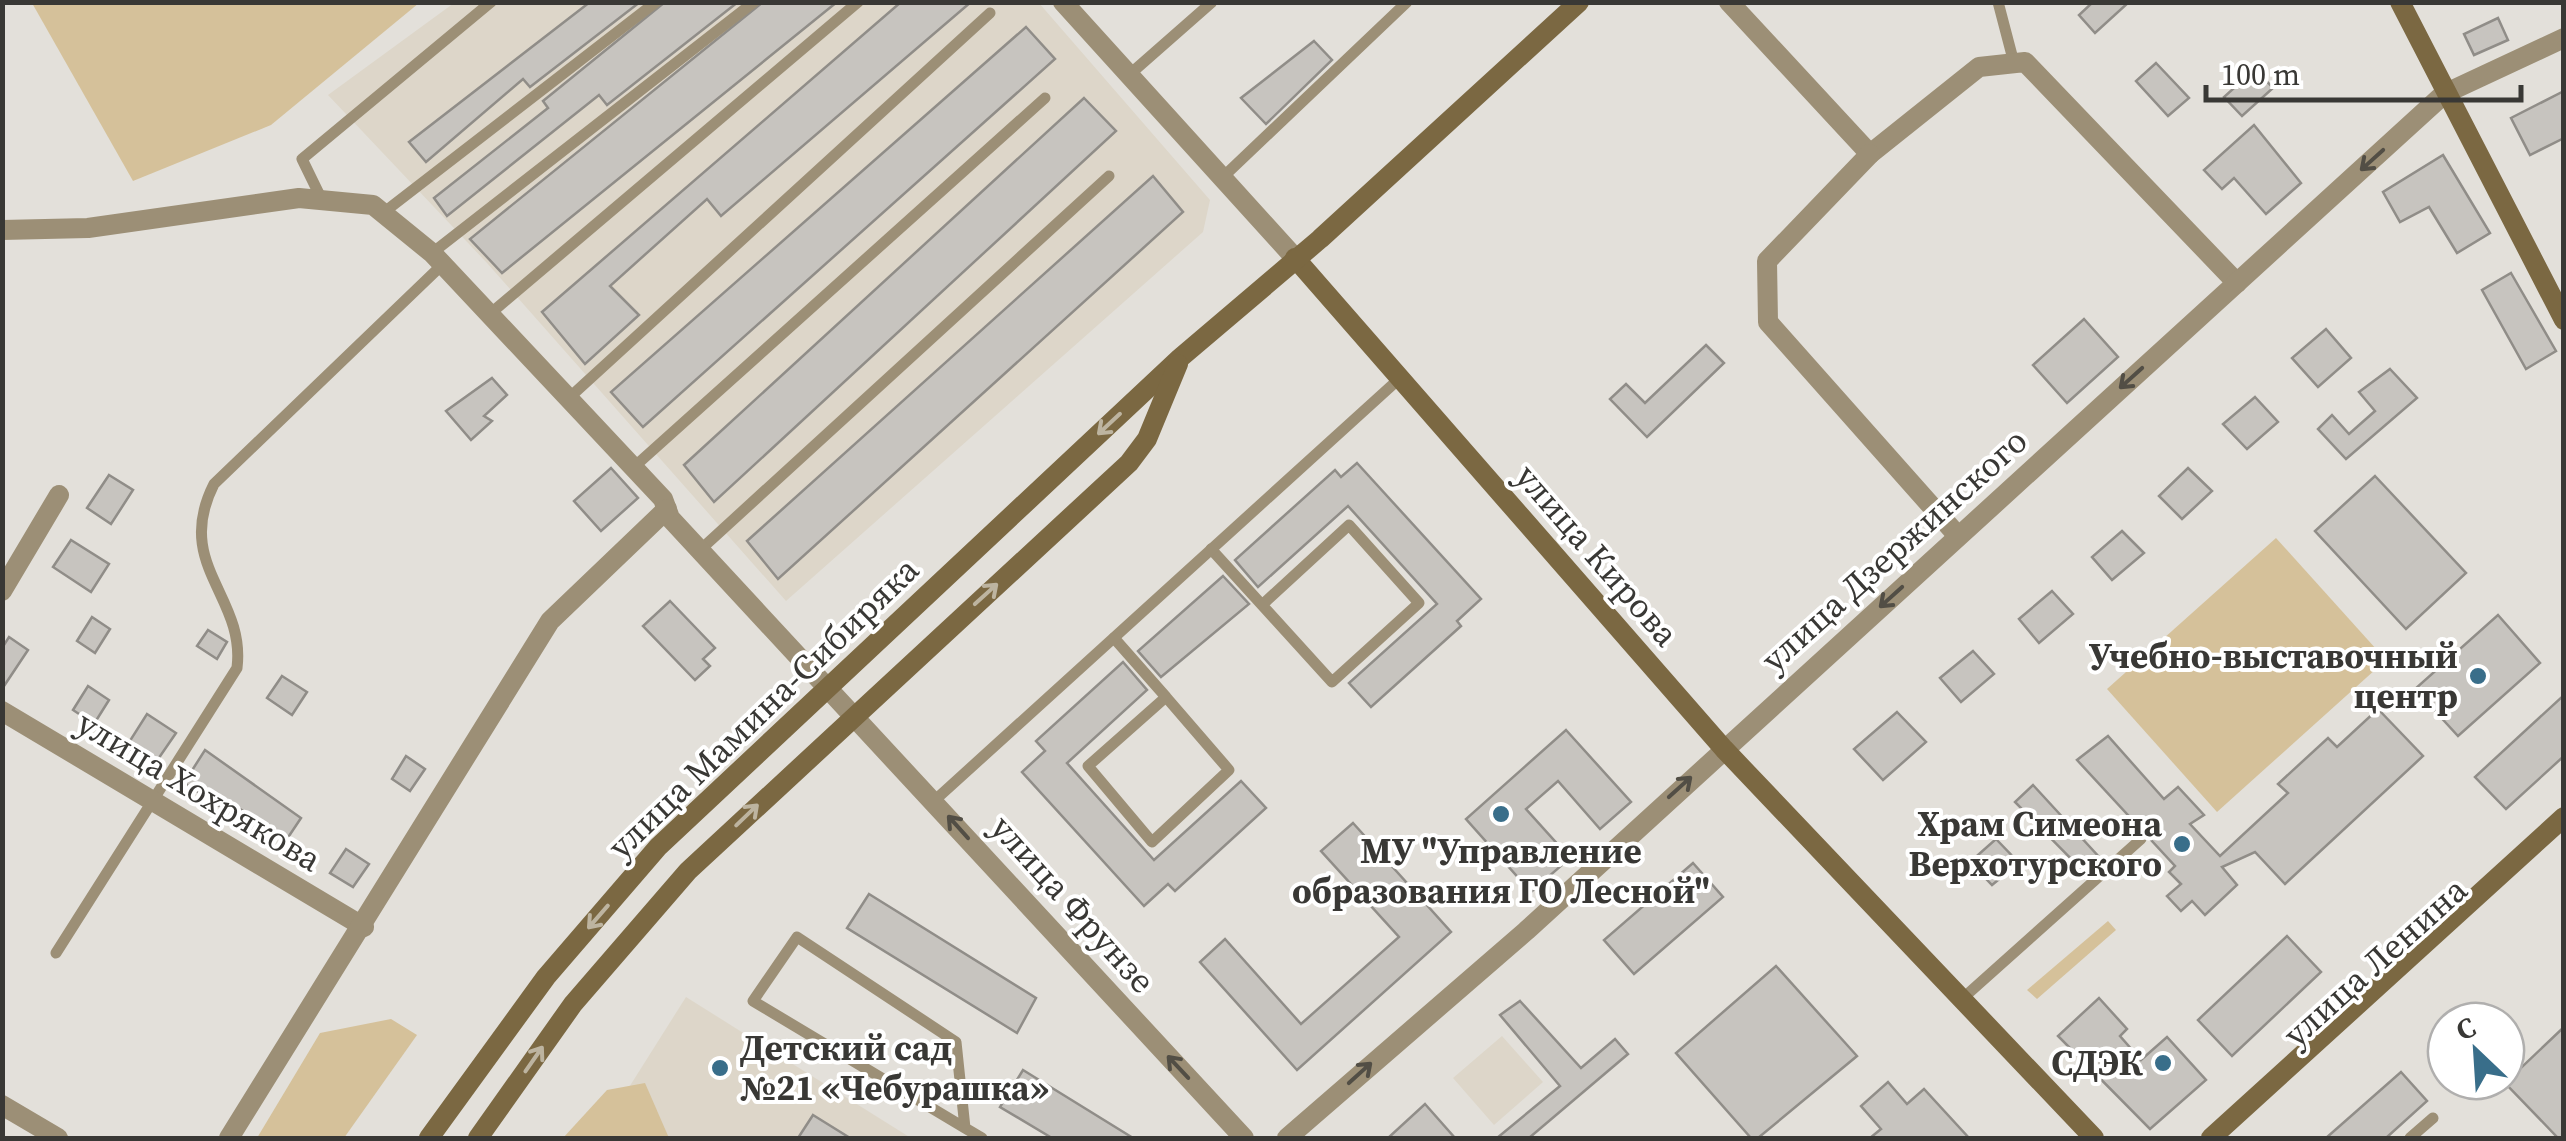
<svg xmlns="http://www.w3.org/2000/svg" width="2566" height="1141" viewBox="0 0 2566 1141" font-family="'Source Serif 4',serif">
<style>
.built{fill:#ddd6c9}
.green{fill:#d5c19a}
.building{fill:#c7c4bf;stroke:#908d88;stroke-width:2.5}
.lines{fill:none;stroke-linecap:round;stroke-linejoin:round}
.lane{stroke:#9c8f76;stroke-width:11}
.street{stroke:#9c8f76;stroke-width:20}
.secondary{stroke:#7b6842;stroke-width:20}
.oneway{stroke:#524e45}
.oneway2{stroke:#bdb4a0}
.poi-dot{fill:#396e8a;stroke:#fff;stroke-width:4}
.labels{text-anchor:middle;stroke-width:8;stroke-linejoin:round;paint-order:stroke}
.street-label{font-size:35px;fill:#393835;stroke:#fff}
.poi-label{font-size:35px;font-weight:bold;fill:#393835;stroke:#fff;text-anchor:end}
</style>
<rect width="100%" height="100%" fill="#e3e0da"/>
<!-- built -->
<g class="built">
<path d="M454,3H1039L1210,200L1203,232L786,601L487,263L328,95Z"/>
<path d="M686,997L911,1138H597Z"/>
<path d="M1502,1036L1543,1082L1494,1125L1453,1078Z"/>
</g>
<!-- green -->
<g class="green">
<path d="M32,3H419L271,125L133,181Z"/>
<path d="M2276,538L2386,660L2217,812L2107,689Z"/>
<path d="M2108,921L2116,930L2037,999L2027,990Z"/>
<path d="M391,1019L417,1035L344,1138H257L320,1033Z"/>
<path d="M645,1083L669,1138H563L607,1090Z"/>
</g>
<!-- building -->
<g class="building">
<path d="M590,2H640L530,87L523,79L426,162L409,142Z"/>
<path d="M665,2H738L607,105L599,95L447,216L434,198L548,108L543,101Z"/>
<path d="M763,2H837L502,273L470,239Z"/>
<path d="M901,2H971L721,216L707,199L610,286L639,315L585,364L542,312Z"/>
<path d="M2093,2H2129L2095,33L2079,15Z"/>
<path d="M2498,18L2508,40L2474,55L2464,34Z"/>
<path d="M1026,27L1055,59L643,427L611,392Z"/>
<path d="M1314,41L1332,60L1266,124L1241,98Z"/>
<path d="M2156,63L2189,98L2168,116L2136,81Z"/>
<path d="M2255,69L2273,88L2242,116L2224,97Z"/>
<path d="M2564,91V138L2530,155L2511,118Z"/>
<path d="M1084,98L1116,131L714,502L684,465Z"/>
<path d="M2254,125L2301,183L2266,214L2234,178L2222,189L2204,170Z"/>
<path d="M2443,155L2490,233L2457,253L2429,207L2400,222L2383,192Z"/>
<path d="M1153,176L1183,212L778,579L747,541Z"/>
<path d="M2511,273L2556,351L2526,369L2482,290Z"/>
<path d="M2084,319L2118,357L2067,403L2033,365Z"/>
<path d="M2326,329L2351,358L2318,387L2292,358Z"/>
<path d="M1706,345L1724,363L1647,437L1610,399L1626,384L1645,403Z"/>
<path d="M2390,369L2417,398L2346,459L2318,429L2332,415L2349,434L2375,411L2359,392Z"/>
<path d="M492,378L507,395L484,416L492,421L471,440L446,411Z"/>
<path d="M2255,397L2278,422L2247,449L2223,424Z"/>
<path d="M1357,463L1481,599L1457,621L1461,626L1371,707L1349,683L1437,604L1348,506L1258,587L1235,560L1335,470L1341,477Z"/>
<path d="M611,468L638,498L601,531L574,501Z"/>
<path d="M2188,468L2212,491L2182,519L2159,496Z"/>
<path d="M109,475L133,490L111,524L87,508Z"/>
<path d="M2375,476L2466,573L2406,629L2315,531Z"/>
<path d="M2122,531L2144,553L2112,580L2092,557Z"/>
<path d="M71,540L109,564L91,592L53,567Z"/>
<path d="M1223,576L1249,604L1161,677L1138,651Z"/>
<path d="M2052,591L2073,614L2039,643L2019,619Z"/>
<path d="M670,601L715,648L703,659L710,666L695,680L643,626Z"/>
<path d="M2498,615L2540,663L2458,736L2415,689Z"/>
<path d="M92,617L110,629L95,653L77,641Z"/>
<path d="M208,630L227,642L217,659L197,646Z"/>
<path d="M9,637L28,650L2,689V648Z"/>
<path d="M1973,651L1994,674L1961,702L1940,678Z"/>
<path d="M1123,662L1147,690L1067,763L1154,860L1241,781L1266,808L1175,891L1168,884L1144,906L1022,772L1045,751L1036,741Z"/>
<path d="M282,676L307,692L292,715L267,698Z"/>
<path d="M88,686L109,700L94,724L73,710Z"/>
<path d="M2564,695V756L2506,809L2475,777Z"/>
<path d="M2378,709L2423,756L2285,884L2255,852L2222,867L2237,885L2205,915L2192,901L2181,911L2167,896L2181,884L2169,872L2175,866L2077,760L2108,736L2164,799L2178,787L2204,815L2190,824L2220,856L2288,793L2278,784L2328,738L2337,747Z"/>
<path d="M1897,712L1926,742L1883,780L1854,749Z"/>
<path d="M147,714L176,733L154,765L126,747Z"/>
<path d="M1566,730L1631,802L1600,829L1558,781L1526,809L1570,858L1531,892L1466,819Z"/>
<path d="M205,750L301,818L287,839L229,802L224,809L184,783Z"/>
<path d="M406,756L425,769L410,791L392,779Z"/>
<path d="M2033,785L2100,858L2085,873L2015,802Z"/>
<path d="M1353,823L1451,932L1297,1070L1200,962L1225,939L1301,1024L1399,937L1321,851Z"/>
<path d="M1996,839L2019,863L1992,885L1970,862Z"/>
<path d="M346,849L369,864L353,887L330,873Z"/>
<path d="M1693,863L1723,897L1634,974L1604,940Z"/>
<path d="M869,894L1036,998L1017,1033L847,928Z"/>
<path d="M2287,936L2321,972L2232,1056L2198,1020Z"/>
<path d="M1776,966L1857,1056L1758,1138H1751L1676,1053Z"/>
<path d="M2099,998L2127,1029L2120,1036L2141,1060L2167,1037L2206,1080L2150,1129L2058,1036Z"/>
<path d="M1520,1001L1581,1068L1615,1039L1628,1054L1529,1138H1497L1560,1086L1500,1015Z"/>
<path d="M2564,1027V1138H2558L2505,1083Z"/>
<path d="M1023,1070L1133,1138H1052L1000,1107Z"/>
<path d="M2401,1072L2427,1101L2386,1138H2326Z"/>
<path d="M1888,1082L1907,1104L1924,1089L1969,1138H1870L1881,1129L1861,1106Z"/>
<path d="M1425,1104L1455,1138H1388Z"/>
<path d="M813,1115L850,1138H798Z"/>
</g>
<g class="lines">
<!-- lane -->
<g class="lane">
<path d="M1998,2L2014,63"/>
<path d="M1129,75L1212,2"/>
<path d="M1222,178L1407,2"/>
<path d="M322,200L302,159L491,2"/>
<path d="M383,213L656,2"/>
<path d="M432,253L754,2"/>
<path d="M491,313L858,2"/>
<path d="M570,397L990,13"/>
<path d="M634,467L1045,98"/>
<path d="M1211,549L1262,605L1349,525L1419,603L1332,682L1262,605"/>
<path d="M699,551L1109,176"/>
<path d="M1114,638L1166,697L1088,766L1152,842L1229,770L1166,697"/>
<path d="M934,801L1400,378"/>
<path d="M56,953L237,668C246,596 173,565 214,484L443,264"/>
<path d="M1962,999L2141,839"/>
<path d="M965,1128L956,1042L797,937L753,1001L965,1128L982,1138"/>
<path d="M2410,1138L2433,1118"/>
</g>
<!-- street -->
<g class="street">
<path d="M1063,2L1295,258"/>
<path d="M1729,2L1870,154L1979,67L2025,62L2237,283"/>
<path d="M1870,154L1767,261L1768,322L1958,536"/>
<path d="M2,230L88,228L299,198L373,205L432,253L663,499L670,518L1244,1138"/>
<path d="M2,591L59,495"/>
<path d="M2,711L364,927"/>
<path d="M2,1105L58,1138"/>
<path d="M229,1138L550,621L667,509"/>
<path d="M1287,1138L1526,931L2444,94L2564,38"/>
</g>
<!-- secondary -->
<g class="secondary">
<path d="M2400,2L2564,320"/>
<path d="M1295,258L1724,749L2094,1138"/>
<path d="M429,1138L546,977L658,847L1180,358L1320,239L1579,2"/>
<path d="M478,1138L573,1004L688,871L1129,463L1147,439L1178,364"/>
<path d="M2211,1138L2564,817"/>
</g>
</g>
<!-- one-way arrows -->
<defs><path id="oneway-shaft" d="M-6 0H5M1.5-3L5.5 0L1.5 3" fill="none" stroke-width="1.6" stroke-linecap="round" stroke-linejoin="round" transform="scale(2.5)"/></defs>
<g class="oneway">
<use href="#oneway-shaft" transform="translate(2372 160) rotate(138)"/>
<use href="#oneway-shaft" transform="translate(2131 378) rotate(138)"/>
<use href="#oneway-shaft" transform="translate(1891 597) rotate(138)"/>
<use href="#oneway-shaft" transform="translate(1680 787) rotate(-42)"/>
<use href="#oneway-shaft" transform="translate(958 827) rotate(-132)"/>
<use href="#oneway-shaft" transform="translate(1178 1067) rotate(-133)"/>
<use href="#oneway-shaft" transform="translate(1360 1073) rotate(-42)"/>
</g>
<g class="oneway2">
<use href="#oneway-shaft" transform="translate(1109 424) rotate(137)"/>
<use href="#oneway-shaft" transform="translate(986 594) rotate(-42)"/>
<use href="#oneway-shaft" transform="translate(747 815) rotate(-44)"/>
<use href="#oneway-shaft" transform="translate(598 917) rotate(131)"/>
<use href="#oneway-shaft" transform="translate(534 1059) rotate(-55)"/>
</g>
<!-- markers -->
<g class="poi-dot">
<circle cx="2478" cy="676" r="10"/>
<circle cx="1501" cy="814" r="10"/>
<circle cx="2182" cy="844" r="10"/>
<circle cx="2163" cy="1063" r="10"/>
<circle cx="720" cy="1068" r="10"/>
</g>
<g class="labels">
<!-- street labels -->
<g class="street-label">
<text transform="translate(1894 550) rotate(-42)" y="12">улица Дзержинского</text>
<text transform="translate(1597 555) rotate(49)" y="12">улица Кирова</text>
<text transform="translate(763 708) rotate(-44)" y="12">улица Мамина-Сибиряка</text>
<text transform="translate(199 791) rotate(31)" y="12">улица Хохрякова</text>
<text transform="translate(1073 904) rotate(48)" y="12">улица Фрунзе</text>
<text transform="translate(2375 962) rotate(-42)" y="12">улица Ленина</text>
</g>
<!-- poi labels -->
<g class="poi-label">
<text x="2458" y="668">Учебно-выставочный<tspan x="2458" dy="40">центр</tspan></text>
<text x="2162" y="836">Храм Симеона<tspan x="2162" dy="40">Верхотурского</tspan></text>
<text x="1501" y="863" text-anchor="middle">МУ "Управление<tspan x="1501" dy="40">образования ГО Лесной"</tspan></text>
<text x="740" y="1060" text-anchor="start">Детский сад<tspan x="740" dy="40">№21 «Чебурашка»</tspan></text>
<text x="2143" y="1075">СДЭК</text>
</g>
</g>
<!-- border -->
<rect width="2566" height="1141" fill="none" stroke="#393835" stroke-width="10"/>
<!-- north arrow -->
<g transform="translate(2476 1051) rotate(335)"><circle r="48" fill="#ffffff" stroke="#b0afae" stroke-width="2.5"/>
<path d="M0-8L18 38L0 25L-18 38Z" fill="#396e8a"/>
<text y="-15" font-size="28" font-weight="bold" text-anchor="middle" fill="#393835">С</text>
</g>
<!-- scale -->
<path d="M2206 85v15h315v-15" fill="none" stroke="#393835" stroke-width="5"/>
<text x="2221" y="85" font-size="30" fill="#393835" stroke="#ffffff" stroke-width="8" paint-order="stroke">100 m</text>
</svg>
